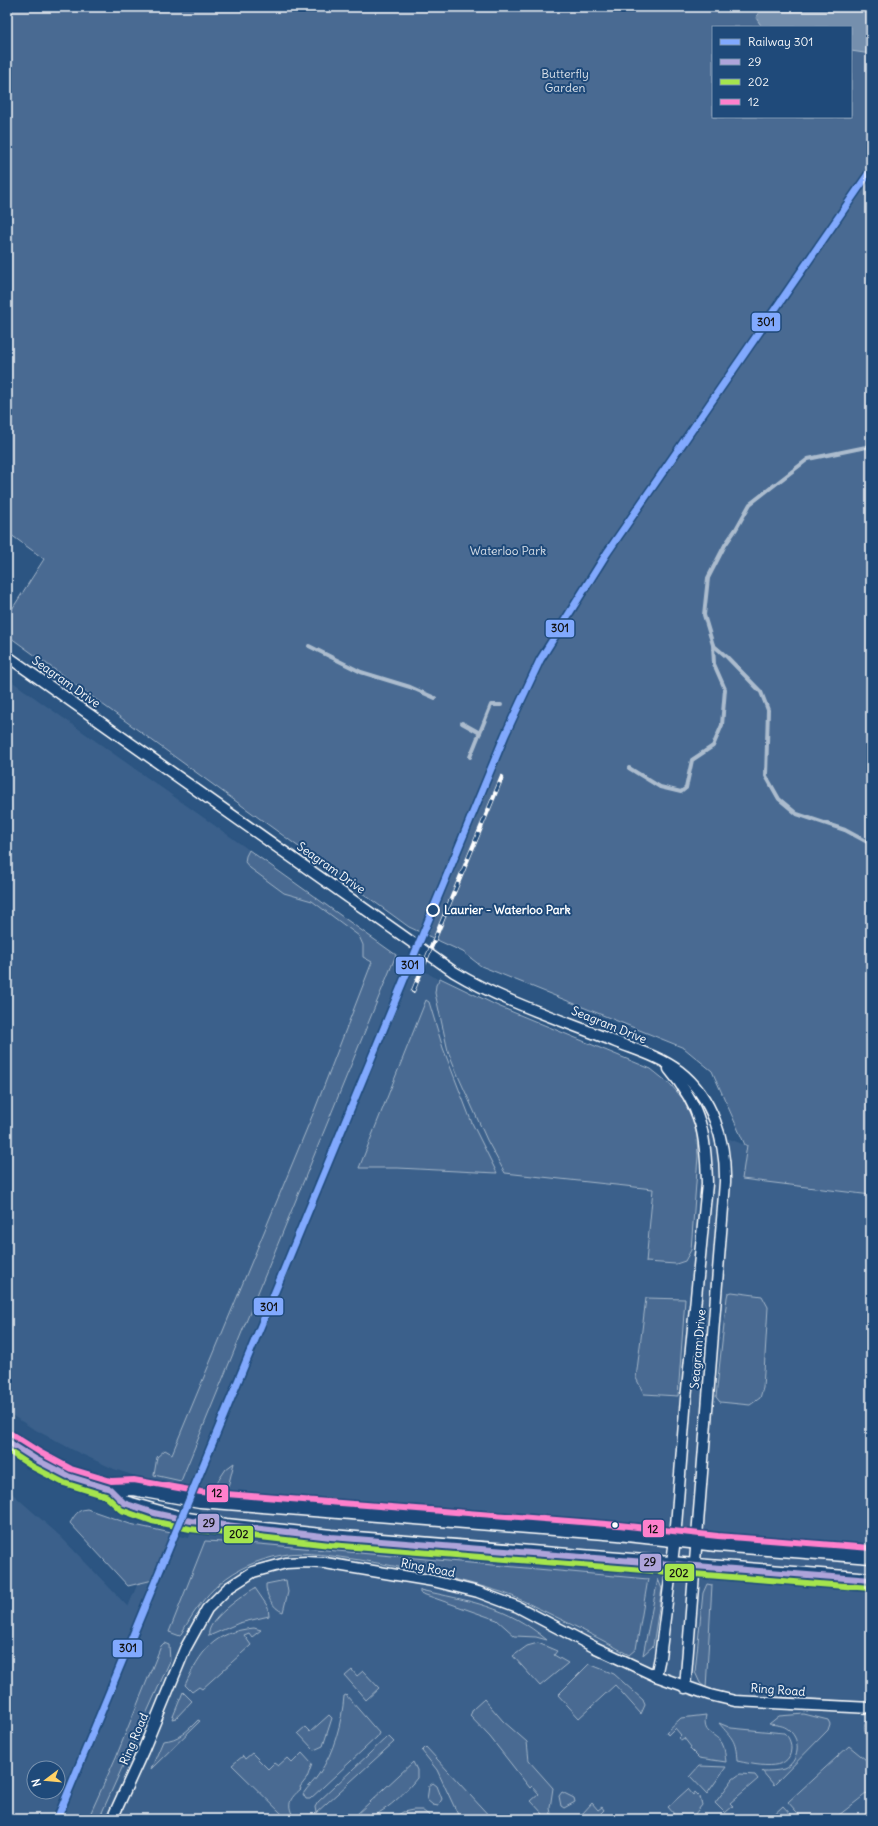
<svg xmlns="http://www.w3.org/2000/svg" width="878" height="1826" viewBox="0 0 878 1826" font-family="Delius,sans-serif">
<style>
.built{fill:#3b618b;fill-rule:evenodd}
.green{fill:#486b92;stroke:#a4b5c8;fill-rule:evenodd}
.water{fill:#748fad;stroke:#acbcce}
.lines{fill:none;stroke-linecap:round;stroke-linejoin:round}
.stream{stroke:#acbcce;stroke-width:4}
.street-casing{stroke:#fff;stroke-width:13}
.secondary-casing{stroke:#fff;stroke-width:17}
.street{stroke:#1f4a7a;stroke-width:10}
.secondary{stroke:#1f4a7a;stroke-width:14}
.rail-casing{stroke:#fff;stroke-width:4.5}
.rail{stroke:#1f4a7a;stroke-width:3;stroke-dasharray:9;stroke-linecap:butt}
.bus-1-casing{stroke:#1f4a7a;stroke-width:9}
.bus-2-casing{stroke:#1f4a7a;stroke-width:9}
.bus-3-casing{stroke:#1f4a7a;stroke-width:9}
.bus-1{stroke:#aea4da;stroke-width:6}
.bus-2{stroke:#a5e54e;stroke-width:6}
.bus-3{stroke:#ff80cc;stroke-width:6}
.rail-1-casing{stroke:#1f4a7a;stroke-width:10}
.rail-1{stroke:#81a9fe;stroke-width:7}
.stop-dot{fill:#1f4a7a;stroke:#fff;stroke-width:2}
.bus-dot{fill:#fff;stroke:#1f4a7a;stroke-width:1.5}
.labels{text-anchor:middle;stroke-width:4;stroke-linejoin:round;paint-order:stroke}
.park-label{font-size:12px;fill:#dae1e9;stroke:#1f4a7a}
.street-label{font-size:12px;fill:#fff;stroke:#1f4a7a}
.stop-label{font-size:12px;font-weight:bold;fill:#fff;stroke:#1f4a7a;text-anchor:start}
.line-badge{stroke:#1f4a7a;stroke-width:1.5}
.pale-badge-label{font-size:11px;text-anchor:middle;font-weight:bold;fill:#111}
</style>
<rect width="100%" height="100%" fill="#2c5582"/>
<filter id="ink" filterUnits="userSpaceOnUse"><feTurbulence type="fractalNoise" baseFrequency=".025" numOctaves="2"/><feDisplacementMap in="SourceGraphic" scale="8" xChannelSelector="R" yChannelSelector="G"/><feConvolveMatrix kernelMatrix="1 2 1 2 8 2 1 2 1" color-interpolation-filters="sRGB"/></filter>
<g filter="url(#ink)">
<!-- built -->
<path class="built" d="M7,678L387,948L439,980L477,1007L688,1123L745,1145L871,1170V1819H7V1489L60,1536L128,1607L159,1532L189,1538L209,1490L148,1480L114,1469L75,1451L32,1428L7,1412ZM34,1768H58V1792H34Z"/>
<!-- green -->
<g class="green">
<path d="M7,7H871V1195L742,1179L747,1145H745L712,1071L684,1048L481,966L463,952L409,927L7,635V617L44,559L7,532V16L8,14ZM713,27H851V117H713Z"/>
<path d="M249,850L396,955L181,1481L154,1475L157,1457L165,1450L172,1454L315,1109L372,962L363,957V945L359,936L312,901L284,893L250,868L245,862L246,856Z"/>
<path d="M440,978L498,1006L651,1069L671,1085L683,1099L692,1118L697,1136L698,1156L691,1250L685,1261L676,1264L646,1262L653,1189L505,1173L487,1140L459,1078L448,1051L435,993L436,985Z"/>
<path d="M426,1000L429,1002L443,1048L472,1123L497,1173L398,1168H359Z"/>
<path d="M732,1292L762,1296L768,1307L763,1388L760,1398L750,1405L720,1402L716,1397L727,1297L728,1293Z"/>
<path d="M646,1298L685,1299L678,1396L644,1394L636,1378Z"/>
<path d="M234,1463L228,1487L216,1484L226,1469Z"/>
<path d="M87,1509L130,1524L171,1533L153,1580L128,1586L70,1523C75,1515 77,1510 87,1509Z"/>
<path d="M205,1541L259,1544L648,1579L636,1649L629,1655C602,1639 574,1626 546,1612C531,1605 517,1597 501,1592C456,1578 407,1568 360,1560C335,1557 306,1550 282,1555C230,1565 204,1592 180,1636L169,1632Z"/>
<path d="M658,1579L662,1589L654,1639L653,1646L643,1655Z"/>
<path d="M286,1580L288,1592L283,1612C273,1609 265,1594 266,1584Z"/>
<path d="M707,1584L712,1585L706,1688L700,1683L695,1672L703,1593Z"/>
<path d="M255,1588L268,1607L269,1616L239,1623L209,1636C205,1621 243,1595 255,1588Z"/>
<path d="M420,1590C469,1601 507,1606 547,1640L536,1637L515,1636L497,1620L420,1593Z"/>
<path d="M254,1628L261,1630L252,1637L249,1633L244,1635L251,1645L202,1689L199,1687L192,1692L185,1685C201,1651 213,1632 254,1628Z"/>
<path d="M164,1643L169,1645L170,1661L99,1819H88L116,1757L161,1646Z"/>
<path d="M538,1643L557,1651L554,1655L568,1663L540,1686L513,1656L527,1646Z"/>
<path d="M589,1664L614,1674L643,1700L645,1705L641,1714L615,1685L579,1718L558,1695Z"/>
<path d="M352,1670L357,1676L363,1671L379,1688L366,1700L345,1676Z"/>
<path d="M183,1692L192,1701L176,1718L172,1719Z"/>
<path d="M346,1695L379,1733L377,1737L310,1799H306L303,1794C308,1786 315,1781 319,1774C334,1752 342,1722 344,1696Z"/>
<path d="M484,1699L503,1721L527,1742L529,1761L553,1788L550,1808L552,1819H539L543,1814L531,1801L539,1794L532,1786L530,1788L490,1737L470,1716L473,1709Z"/>
<path d="M804,1714L828,1720L830,1724L828,1730L774,1785L762,1771C769,1771 777,1771 784,1769C799,1762 802,1741 789,1730C784,1725 776,1725 769,1724L779,1716Z"/>
<path d="M329,1715L332,1718L323,1746L314,1750L298,1733L305,1727L310,1732Z"/>
<path d="M706,1715C702,1735 713,1731 722,1743C725,1748 725,1756 726,1762L699,1758L690,1749L691,1747L684,1738L681,1740L678,1738L681,1735L675,1728L668,1735L666,1732L681,1718Z"/>
<path d="M198,1720L200,1721L151,1769L163,1741C179,1740 187,1731 198,1720Z"/>
<path d="M866,1721H871V1740C866,1735 862,1728 866,1721Z"/>
<path d="M719,1723L731,1728L784,1733C789,1737 791,1742 791,1749C790,1774 752,1764 737,1761C736,1739 732,1739 719,1723Z"/>
<path d="M387,1737H389L394,1742L316,1813L315,1807L318,1802Z"/>
<path d="M849,1746L871,1764V1790L834,1819H803L788,1802Z"/>
<path d="M426,1747L492,1819H460L437,1770L422,1751Z"/>
<path d="M252,1753L268,1769L274,1763L278,1766L287,1758L292,1763L302,1753L312,1764L307,1778L300,1787L301,1789C289,1799 286,1805 295,1819H287L232,1765L243,1756L245,1759Z"/>
<path d="M413,1762L417,1770V1778C405,1793 380,1819 359,1819L356,1815Z"/>
<path d="M699,1766L726,1767L707,1794L690,1776Z"/>
<path d="M740,1774L755,1775L758,1779L730,1803L733,1806L725,1813L715,1803L733,1779Z"/>
<path d="M433,1783L437,1786L442,1799L438,1806L433,1805L427,1800L429,1786Z"/>
<path d="M688,1789L693,1795L695,1792L700,1797L702,1805L691,1819H668L674,1814L668,1807Z"/>
<path d="M562,1792L574,1798L575,1802L564,1808L561,1806L559,1796Z"/>
<path d="M592,1803L598,1810L602,1807L604,1810L601,1813L607,1819H585L582,1814Z"/>
<path d="M783,1806L795,1819H769Z"/>
<path d="M413,1810H422L434,1819H391L403,1812Z"/>
</g>
<!-- water -->
<path class="water" d="M761,7H871V54L851,51V27H762L756,18Z"/>
<g class="lines">
<!-- stream -->
<g class="stream">
<path d="M871,446L808,459L750,504L736,529L725,545L708,578L704,615L713,645L727,657L761,692L768,710L766,776L779,799L797,814L845,830L871,844"/>
<path d="M309,646L361,672L410,687L435,698"/>
<path d="M462,723L480,733"/>
<path d="M470,757L491,705H501"/>
<path d="M629,768L660,787L681,792L686,788L692,760L713,746L722,725L725,689L714,664L713,645"/>
</g>
<!-- street casing -->
<g class="street-casing">
<g id="street">
<path d="M7,656L454,972C504,1002 562,1020 616,1042C636,1050 661,1057 679,1071C713,1097 726,1142 725,1182L685,1688"/>
<path d="M656,1676L660,1657L675,1539L685,1410L707,1184C706,1135 702,1108 669,1069"/>
<path d="M112,1819L143,1751L185,1649L207,1609L228,1588L253,1572L286,1563L306,1562L325,1563L433,1581L478,1592L518,1607L596,1648L656,1676L710,1695L735,1701L871,1708"/>
</g>
</g>
<!-- secondary casing -->
<g class="secondary-casing">
<g id="secondary">
<path d="M7,1441L37,1460L68,1476L110,1489L133,1488L200,1500L618,1533L717,1544L871,1556"/>
<path d="M110,1489L124,1503L181,1519L226,1526L331,1537L871,1580"/>
</g>
</g>
<!-- street -->
<use href="#street" class="street"/>
<!-- secondary -->
<use href="#secondary" class="secondary"/>
<!-- rail casing -->
<g class="rail-casing">
<path id="rail" d="M413,991L502,777"/>
</g>
<!-- rail -->
<use href="#rail" class="rail"/>
<!-- bus-1 casing -->
<g class="bus-1-casing">
<path id="bus-1" d="M7,1441L37,1460L68,1476L110,1489L124,1503L154,1513L191,1521L331,1537L871,1580"/>
</g>
<!-- bus-2 casing -->
<g class="bus-2-casing">
<path id="bus-2" d="M7,1450L33,1467L64,1483L106,1496L121,1510L152,1521L190,1529L330,1545L870,1588"/>
</g>
<!-- bus-3 casing -->
<g class="bus-3-casing">
<path id="bus-3" d="M11,1434L41,1453L71,1469L111,1481L134,1480L201,1492L619,1525L718,1536L871,1548"/>
</g>
<!-- bus-1 -->
<use href="#bus-1" class="bus-1"/>
<!-- bus-2 -->
<use href="#bus-2" class="bus-2"/>
<!-- bus-3 -->
<use href="#bus-3" class="bus-3"/>
<!-- rail-1 casing -->
<g class="rail-1-casing">
<path id="rail-1" d="M57,1819L505,735L540,660L607,553L871,170"/>
</g>
<!-- rail-1 -->
<use href="#rail-1" class="rail-1"/>
</g>
</g>
<!-- markers -->
<circle class="stop-dot" cx="433" cy="910" r="6"/>
<circle class="bus-dot" cx="615" cy="1525" r="3.5"/>
<g class="labels">
<!-- park labels -->
<g class="park-label">
<text x="565" y="78">Butterfly<tspan x="565" dy="14">Garden</tspan></text>
<text x="508" y="555">Waterloo Park</text>
</g>
<!-- street labels -->
<g class="street-label">
<text transform="translate(66 682) rotate(35)" y="4">Seagram Drive</text>
<text transform="translate(331 868) rotate(35)" y="4">Seagram Drive</text>
<text transform="translate(609 1025) rotate(22)" y="4">Seagram Drive</text>
<text transform="translate(698 1349) rotate(-85)" y="4">Seagram Drive</text>
<text transform="translate(428 1568) rotate(11)" y="4">Ring Road</text>
<text transform="translate(778 1690) rotate(4)" y="4">Ring Road</text>
<text transform="translate(134 1739) rotate(-67)" y="4">Ring Road</text>
</g>
<!-- stop labels -->
<g class="stop-label">
<text x="444" y="914">Laurier - Waterloo Park</text>
</g>
</g>
<g class="line-badge">
<rect x="751" y="312" width="30" height="20" rx="4" fill="#81a9fe"/>
<rect x="545" y="619" width="30" height="19" rx="4" fill="#81a9fe"/>
<rect x="395" y="956" width="30" height="19" rx="4" fill="#81a9fe"/>
<rect x="253" y="1297" width="31" height="19" rx="4" fill="#81a9fe"/>
<rect x="206" y="1484" width="23" height="19" rx="4" fill="#ff80cc"/>
<rect x="197" y="1513" width="23" height="20" rx="4" fill="#aea4da"/>
<rect x="642" y="1519" width="23" height="19" rx="4" fill="#ff80cc"/>
<rect x="223" y="1525" width="31" height="19" rx="4" fill="#a5e54e"/>
<rect x="639" y="1553" width="23" height="19" rx="4" fill="#aea4da"/>
<rect x="664" y="1563" width="31" height="19" rx="4" fill="#a5e54e"/>
<rect x="112" y="1639" width="31" height="19" rx="4" fill="#81a9fe"/>
</g>
<g class="pale-badge-label">
<text x="766" y="326">301</text>
<text x="560" y="632">301</text>
<text x="410" y="969">301</text>
<text x="269" y="1311">301</text>
<text x="217" y="1497">12</text>
<text x="209" y="1527">29</text>
<text x="653" y="1533">12</text>
<text x="239" y="1538">202</text>
<text x="650" y="1566">29</text>
<text x="679" y="1577">202</text>
<text x="128" y="1652">301</text>
</g>
<!-- margin -->
<rect width="878" height="1826" fill="none" stroke="#1f4a7a" stroke-width="24"/>
<rect x="12" y="12" width="854" height="1802" fill="none" stroke="#fff" stroke-width="1.5" filter="url(#ink)"/>
<!-- legend -->
<rect x="712" y="26" width="140" height="92" fill="#1f4a7a" stroke="#7992af"/>
<rect x="720" y="39" width="20" height="6" fill="#81a9fe" stroke="#7992af"/>
<text x="748" y="46" font-size="12" fill="#ffffff">Railway 301</text>
<rect x="720" y="59" width="20" height="6" fill="#aea4da" stroke="#7992af"/>
<text x="748" y="66" font-size="12" fill="#ffffff">29</text>
<rect x="720" y="79" width="20" height="6" fill="#a5e54e" stroke="#7992af"/>
<text x="748" y="86" font-size="12" fill="#ffffff">202</text>
<rect x="720" y="99" width="20" height="6" fill="#ff80cc" stroke="#7992af"/>
<text x="748" y="106" font-size="12" fill="#ffffff">12</text>
<!-- north arrow -->
<g transform="translate(46 1780) rotate(254)"><circle r="19" fill="#1f4a7a" stroke="#7992af"/>
<path d="M0-3L7 15L0 10L-7 15Z" fill="#ffd166"/>
<text y="-6" font-size="11" font-weight="bold" text-anchor="middle" fill="#ffffff">N</text>
</g>
</svg>
